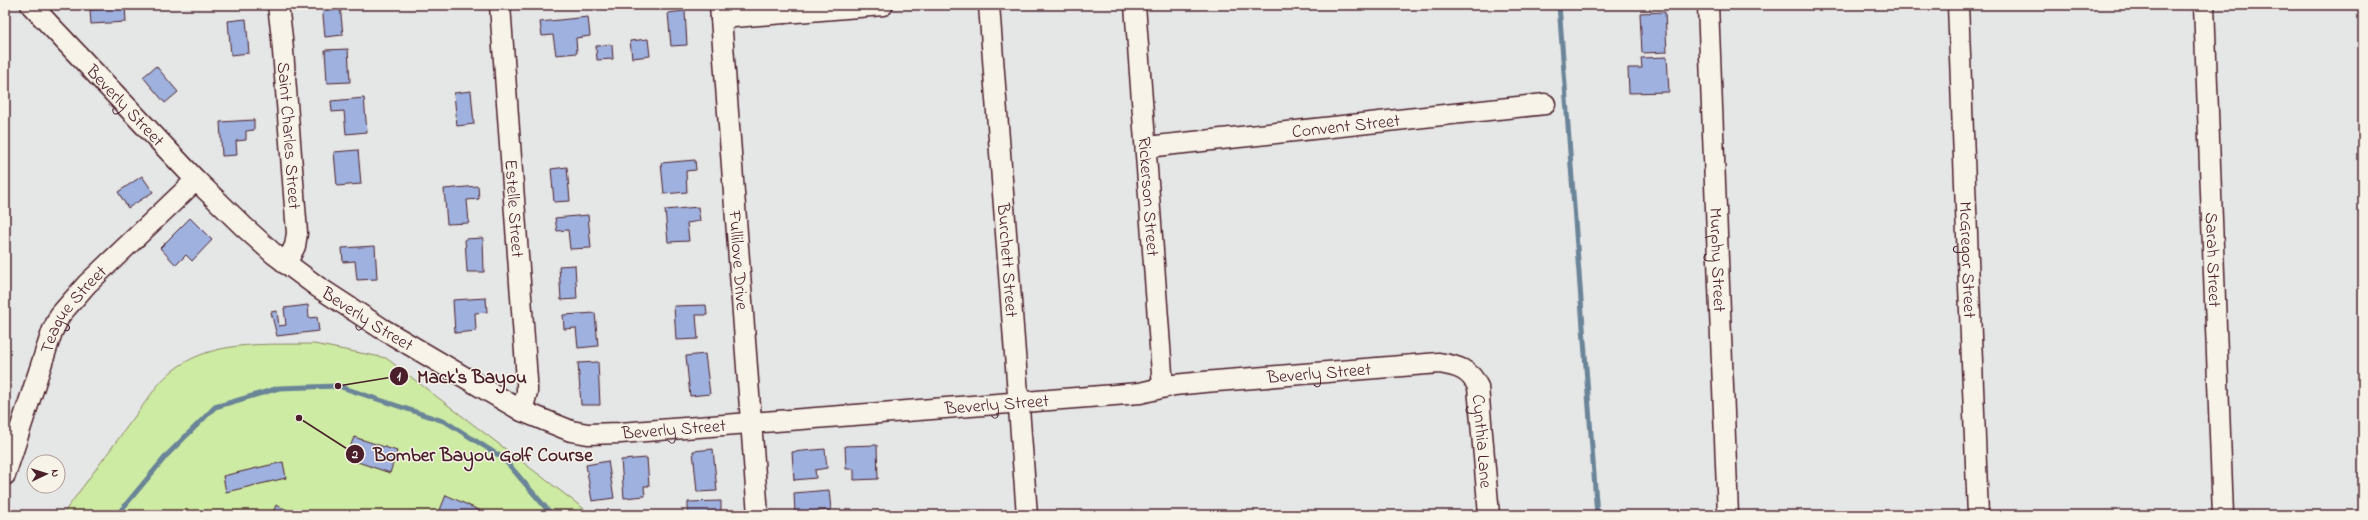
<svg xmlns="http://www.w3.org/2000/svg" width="2368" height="520" viewBox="0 0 2368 520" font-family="'Indie Flower',sans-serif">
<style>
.green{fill:#cdeba2;stroke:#8c8566}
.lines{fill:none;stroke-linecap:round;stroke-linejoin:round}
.stream{stroke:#6a8498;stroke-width:5}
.building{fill:#9eb1df;stroke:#4a1f2b}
.minor-casing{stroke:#4a1f2b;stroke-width:23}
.minor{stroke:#f7f3e8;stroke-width:20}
.labels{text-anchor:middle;stroke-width:3;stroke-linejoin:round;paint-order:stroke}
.street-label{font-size:18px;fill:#4a1f2b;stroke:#f7f3e8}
.leader{fill:none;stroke:#4a1f2b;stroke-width:1.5}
.callout-dot{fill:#4a1f2b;stroke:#f7f3e8;stroke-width:1.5}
.mark-label{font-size:12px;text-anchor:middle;font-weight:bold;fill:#fff}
.callout-label{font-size:19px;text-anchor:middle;font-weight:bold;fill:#4a1f2b;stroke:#f7f3e8;stroke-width:3;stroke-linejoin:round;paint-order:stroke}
</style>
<rect width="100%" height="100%" fill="#e5e6e6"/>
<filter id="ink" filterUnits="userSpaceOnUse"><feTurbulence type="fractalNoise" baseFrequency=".025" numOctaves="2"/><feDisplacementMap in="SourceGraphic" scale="8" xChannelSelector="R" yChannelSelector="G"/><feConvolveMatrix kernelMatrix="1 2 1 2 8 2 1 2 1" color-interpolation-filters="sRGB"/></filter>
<g filter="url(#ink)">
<!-- green -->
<path class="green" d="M314,344L386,358L592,515H62L158,385C198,338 258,345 314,344Z"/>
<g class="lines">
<!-- stream -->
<g class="stream">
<path d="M1559,5L1597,515"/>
<path d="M117,515L167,455L215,407L279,388L338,386L446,422L503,458L552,515"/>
</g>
</g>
<!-- building -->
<g class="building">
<path d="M103,5H125L126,22L91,24L90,10L103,9Z"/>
<path d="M322,5H340L343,35L325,37Z"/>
<path d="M614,5H630V8L614,10Z"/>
<path d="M685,11L687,45L671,46L668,13Z"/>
<path d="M1665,12L1667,52L1642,53L1640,13Z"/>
<path d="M588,17L590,36L576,38L577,53L556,55L553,35L542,36L540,22Z"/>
<path d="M246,19L249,53L231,55L228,21Z"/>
<path d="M648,39L650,56L632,58L630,41Z"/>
<path d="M612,45L613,59L597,60L596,46Z"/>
<path d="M348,49L350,82L327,83L325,50Z"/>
<path d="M1667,57L1669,92L1629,93L1628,68H1642L1641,58Z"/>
<path d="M156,66L178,92L165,103L143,77Z"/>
<path d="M471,91L474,124L457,126L454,93Z"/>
<path d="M364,98L367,132L346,134L344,111L332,112L331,101Z"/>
<path d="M254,120V130L246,131V140L236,141L237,155L222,156L220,122Z"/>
<path d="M358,150L361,184L337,186L334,152Z"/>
<path d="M695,160L696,170L686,171L687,192L664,194L661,163Z"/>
<path d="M567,167L570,201L554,202L551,169Z"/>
<path d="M142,176L153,192L128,208L118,192Z"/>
<path d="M478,186L479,199L467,200L469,223L447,224L444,189Z"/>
<path d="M698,207L700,221L687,223L689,241L668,242L665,210Z"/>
<path d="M588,215L591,248L570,249L568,230L557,231L555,218Z"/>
<path d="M190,218L212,240L192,261L186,255L176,265L160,248Z"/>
<path d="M483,238L484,272H467L465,239Z"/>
<path d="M375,246L377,279L357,280L355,261L343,262L342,248Z"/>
<path d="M575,265L577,299L561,300L559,266Z"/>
<path d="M486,298L487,312L475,313L476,331L455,333L453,300Z"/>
<path d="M308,305L309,318L317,317L319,331L277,336L271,312L277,311L279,326L286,325L284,308Z"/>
<path d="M706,305L707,315H696L698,339L676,340L674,306Z"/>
<path d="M595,313L598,346L578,348L576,328L564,329L563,315Z"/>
<path d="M705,354L710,394L690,396L686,356Z"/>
<path d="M598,362L600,405H581L578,363Z"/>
<path d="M354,437L397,451L390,473L346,458Z"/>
<path d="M877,445L878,479L854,480V469H846L845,446Z"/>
<path d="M713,449L717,491L697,492L693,451Z"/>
<path d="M825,449L827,468L815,470L816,478L794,480L792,452Z"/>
<path d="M647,458L649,486H644L645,496L624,498L621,460Z"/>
<path d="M608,461L614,498L592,501L586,465Z"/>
<path d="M283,462L286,478L226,492L223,476Z"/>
<path d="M829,490L831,510L818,511V515H795L794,493Z"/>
<path d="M446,495L481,511L479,515H438Z"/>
<path d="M721,501V514L688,515V502Z"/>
<path d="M276,505L299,515H272Z"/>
</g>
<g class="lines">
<!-- minor casing -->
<g class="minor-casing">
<g id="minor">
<path id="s1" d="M31,5L196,180L243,226L274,254L318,287L381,328L522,411L571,431L588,434L620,433L1140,393L1174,385L1204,382L1439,363C1457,366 1470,369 1478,387L1489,515"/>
<path id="s2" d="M278,5L282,38L297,233L295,246L286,264"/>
<path id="s3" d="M500,5L527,380V392L522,411"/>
<path id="s4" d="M720,5L758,515"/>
<path id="s5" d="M989,5L1027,515"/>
<path id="s6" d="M1135,5L1163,387"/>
<path id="s7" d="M1708,5L1728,515"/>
<path id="s8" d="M1958,5L1978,515"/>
<path id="s9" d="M2204,5L2223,515"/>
<path d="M721,18L883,5"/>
<path id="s10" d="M1147,147L1545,104"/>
<path id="s11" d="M5,475L52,332L60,315L87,284L196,180"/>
</g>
</g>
<!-- minor -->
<use href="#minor" class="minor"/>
</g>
</g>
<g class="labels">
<!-- street labels -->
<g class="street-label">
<text dy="6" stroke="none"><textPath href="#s1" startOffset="138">Beverly Street</textPath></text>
<text dy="6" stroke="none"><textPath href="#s10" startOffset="200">Convent Street</textPath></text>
<text dy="6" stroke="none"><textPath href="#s2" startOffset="131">Saint Charles Street</textPath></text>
<text dy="6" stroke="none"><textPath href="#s6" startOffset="192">Rickerson Street</textPath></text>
<text dy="6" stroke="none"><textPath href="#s3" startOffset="204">Estelle Street</textPath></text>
<text dy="6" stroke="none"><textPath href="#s4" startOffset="256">Fullilove Drive</textPath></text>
<text dy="6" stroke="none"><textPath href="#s5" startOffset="256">Burchett Street</textPath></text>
<text dy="6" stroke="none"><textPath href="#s7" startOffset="255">Murphy Street</textPath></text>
<text dy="6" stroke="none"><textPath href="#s8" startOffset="255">McGregor Street</textPath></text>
<text dy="6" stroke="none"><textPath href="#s9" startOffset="255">Sarah Street</textPath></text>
<text dy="6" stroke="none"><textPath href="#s11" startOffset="181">Teague Street</textPath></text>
<text dy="6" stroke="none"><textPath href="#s1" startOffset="462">Beverly Street</textPath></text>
<text dy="6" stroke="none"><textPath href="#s1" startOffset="1446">Beverly Street</textPath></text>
<text dy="6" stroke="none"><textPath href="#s1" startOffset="1122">Beverly Street</textPath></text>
<text dy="6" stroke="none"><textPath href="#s1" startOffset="798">Beverly Street</textPath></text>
<text dy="6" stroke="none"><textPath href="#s1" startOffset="1669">Cynthia Lane</textPath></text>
</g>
</g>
<!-- callouts -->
<path class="leader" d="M338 386L399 376M299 418L355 454"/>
<g class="callout-dot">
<circle cx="338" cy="386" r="4"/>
<circle cx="299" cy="418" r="4"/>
<circle cx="399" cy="376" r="10"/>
<circle cx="355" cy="454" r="10"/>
</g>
<g class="mark-label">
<text x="399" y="380">1</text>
<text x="355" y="458">2</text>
</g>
<g class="callout-label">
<text x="472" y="383">Mack's Bayou</text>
<text x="483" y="461">Bomber Bayou Golf Course</text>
</g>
<!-- margin -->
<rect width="2368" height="520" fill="none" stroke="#f7f3e8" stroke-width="20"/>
<rect x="10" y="10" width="2348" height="500" fill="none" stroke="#4a1f2b" stroke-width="1.5" filter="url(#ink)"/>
<!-- north arrow -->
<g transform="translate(46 474) rotate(86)"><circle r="19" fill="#f7f3e8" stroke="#b29e9c"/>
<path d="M0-3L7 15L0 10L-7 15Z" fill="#4a1f2b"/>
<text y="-6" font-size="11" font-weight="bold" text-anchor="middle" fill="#4a1f2b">N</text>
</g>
</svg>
